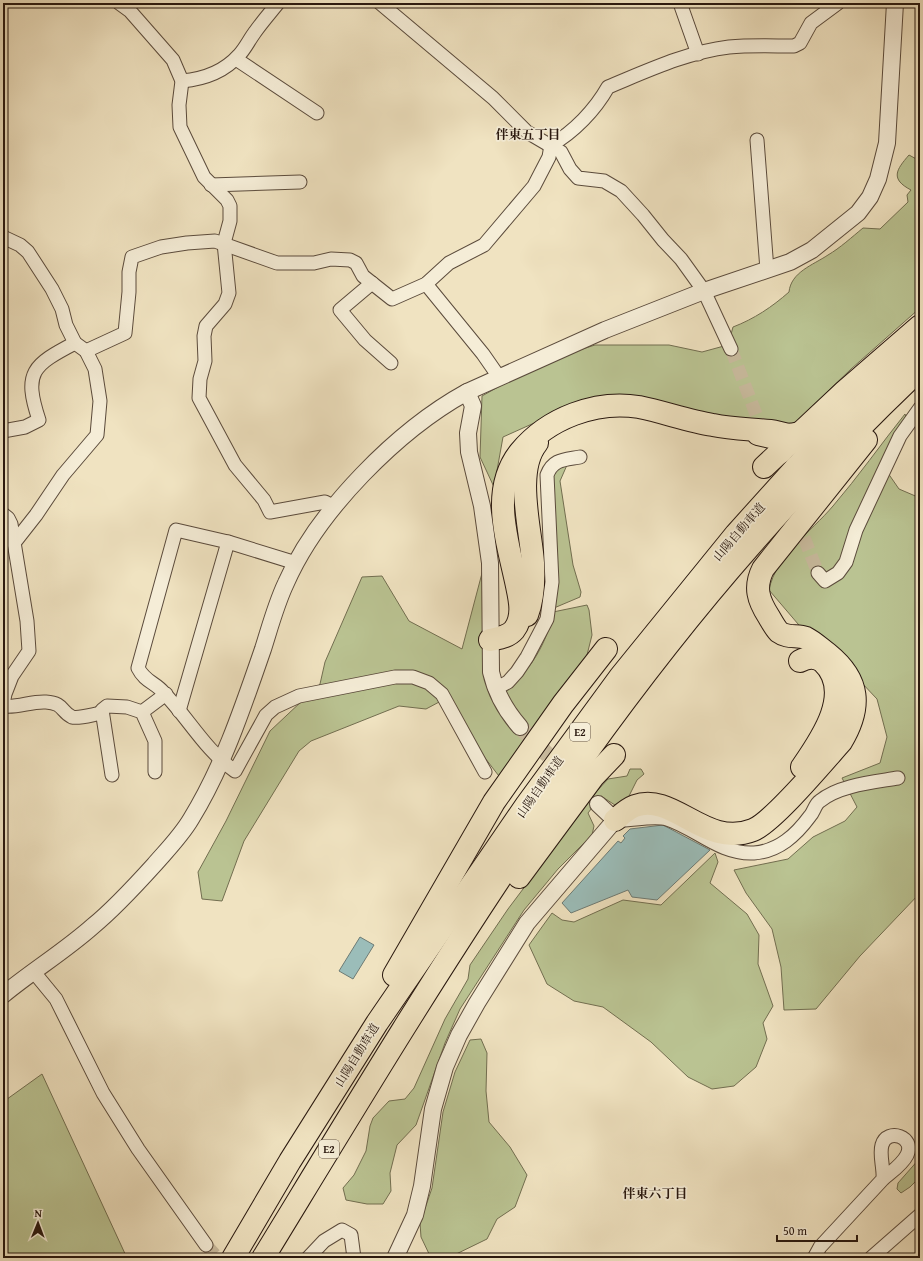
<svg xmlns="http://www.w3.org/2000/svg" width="923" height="1261" viewBox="0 0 923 1261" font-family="'Gentium Book Plus','Noto Serif JP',serif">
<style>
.green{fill:#bac392;stroke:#726e50}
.water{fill:#9bbdb9;stroke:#6d7b75}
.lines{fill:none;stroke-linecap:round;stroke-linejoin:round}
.minor-tunnel{stroke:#c8ba9d;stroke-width:13;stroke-dasharray:13 6;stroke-linecap:butt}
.tertiary-tunnel{stroke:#c8ba9d;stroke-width:16;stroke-dasharray:16 8;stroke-linecap:butt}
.minor-casing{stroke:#5b4b3c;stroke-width:15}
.tertiary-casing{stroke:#5b4b3c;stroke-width:18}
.motorway-casing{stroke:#29180f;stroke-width:24}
.minor{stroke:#f5edd7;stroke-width:13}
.tertiary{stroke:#f5edd7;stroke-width:16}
.motorway{stroke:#f0e3c1;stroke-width:22}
.labels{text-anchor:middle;stroke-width:3.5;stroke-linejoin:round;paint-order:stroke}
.shield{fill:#f5edd7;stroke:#66584b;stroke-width:1}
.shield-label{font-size:11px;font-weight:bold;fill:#29180f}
.street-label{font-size:12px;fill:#29180f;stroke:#f5edd7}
.neighbourhood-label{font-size:13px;font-weight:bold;fill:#29180f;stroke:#f5edd7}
</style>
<rect width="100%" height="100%" fill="#f0e3c1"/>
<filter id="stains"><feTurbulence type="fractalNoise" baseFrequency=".005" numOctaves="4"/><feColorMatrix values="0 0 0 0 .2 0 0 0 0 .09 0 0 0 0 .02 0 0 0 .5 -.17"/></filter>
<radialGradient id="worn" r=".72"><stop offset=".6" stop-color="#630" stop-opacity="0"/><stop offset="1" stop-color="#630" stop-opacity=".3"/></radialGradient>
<!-- green -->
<g class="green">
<path d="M909,155L920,161V308L851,369L793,425L702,415H552L503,437L494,487L480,457L482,396L507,382L570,353L595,345H669L702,352L724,346L730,338L733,327C754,319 772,307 789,292C791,272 813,265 828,255C840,248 852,237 863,228L880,229L908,202L907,195L911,190C890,179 896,170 909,155Z"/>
<path d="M905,414L907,420L881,463L899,489L920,498V893L860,956L816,1009L784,1010L781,967L772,929L746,893L734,870L788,859L813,837L845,821L857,807L842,778L880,763L887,737L877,699L860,681L804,631L769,590C776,555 811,532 833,506C858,477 881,444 905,414Z"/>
<path d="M567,465L560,481L573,565L581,592L580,597L554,608L552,473L558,467Z"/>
<path d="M486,558L485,643L507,698L506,690C531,670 547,643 553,612L587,605L589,610L592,635L583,671L502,780L441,701L426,709L399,706L311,741L299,751L244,841L222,901L202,899L198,872L226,821L270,731L320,684L325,662L362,577L382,576L409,621L462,649Z"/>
<path d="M630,769H641L644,774L637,780L625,804L618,807L601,796L588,813L594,826L592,835L558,869L524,910L460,1009L445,1043L416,1125L397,1145L390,1173L391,1191L383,1204H367L346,1200L343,1188L354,1175L366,1151L370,1126L373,1118L389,1101L405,1099L414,1088L445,1019L468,979L470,965L508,909L596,792L608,779L627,776Z"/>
<path d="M715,853L718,862L710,883L747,914L759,935L758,964L773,1006L763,1023L767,1039L756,1067L734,1086L712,1089L688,1077L651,1042L603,1007L574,1001L547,984L529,945L552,913L562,920L574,922L623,900L661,905Z"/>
<path d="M481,1039L487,1053L486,1091L489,1122L510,1147L527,1175L515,1207L497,1219L487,1239L448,1258H431L421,1237L420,1223L432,1188L443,1112L455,1072L470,1040Z"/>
<path d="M42,1074L127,1258H3V1102Z"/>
<path d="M920,1158V1177L910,1187L901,1193L897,1189L898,1183Z"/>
</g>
<!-- water -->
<g class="water">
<path d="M663,825L710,850L657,900L632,897L628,890L571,913L562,903L618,841L621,843L625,838L623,836L630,829Z"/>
<path d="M360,937L374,945L353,979L339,971Z"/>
</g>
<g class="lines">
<!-- minor-tunnel -->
<g class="minor-tunnel">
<path d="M731,349L764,435"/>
<path d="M797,520L818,573"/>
<path d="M206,1245L218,1258"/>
</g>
<!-- tertiary-tunnel -->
<path class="tertiary-tunnel" d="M520,727L564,771"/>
<!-- minor casing -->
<g class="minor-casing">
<g id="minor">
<path d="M119,3L130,11L173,60L182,81L179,105L180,127L204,177L227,200L230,206V221L224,243L229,293L225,304L206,326L204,336L205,361L200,379L199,398L235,465L264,500L270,512L325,502L335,507"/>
<path d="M380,3L493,98L527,132L561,152L570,169L578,178L604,181L621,191L643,215L663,240L681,259L704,291L731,349"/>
<path d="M680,3L698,54"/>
<path d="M236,59L317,113"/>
<path d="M182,81C204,79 224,72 239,55C245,49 249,40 255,32C262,22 270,13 278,3"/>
<path d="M757,140L767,270"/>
<path d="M211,185L300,182"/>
<path d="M3,237L20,245L28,252L52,289L62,309L66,325L75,343L86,351L95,369L100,401L97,435L63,475L36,515L14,543"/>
<path d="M372,283L340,310L365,340L391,363"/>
<path d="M426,284L483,354L499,377"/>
<path d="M86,351L125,333L129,292V272L132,257L161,247L187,243L215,241L277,263H314L331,259L350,260L356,263L363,276L392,299L426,284L449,263L484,245L534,186L549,157L551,145C574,132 595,110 608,87C647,71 687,52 729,47C750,45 773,46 794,46L800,43L811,23L838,3"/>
<path d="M3,431L25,427L39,420C23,372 33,365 75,343"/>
<path d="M3,514L8,518L11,524L27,621L29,651L12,676L5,694L3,704"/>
<path d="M296,563L228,542L176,530L138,668C145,682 155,682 164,693C189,719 205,750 235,771L266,715L275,707L299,696L395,677H413L429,683L442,694L485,772"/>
<path d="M818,573L825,581L838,573L846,562L856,530L900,436L920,408"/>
<path d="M495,689L508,682L517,672L527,657L547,619L552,582L547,475C553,459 564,460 580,457"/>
<path d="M3,706C18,708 31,701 46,702C64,703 61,712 72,717C79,719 94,714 102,713"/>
<path d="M179,711L228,542"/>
<path d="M142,712L166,694"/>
<path d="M112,775L102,710L107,706L127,707L142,712L155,741V772"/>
<path d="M615,820C629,821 654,815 667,819C696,828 720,855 754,853C779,851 796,835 810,816C814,812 815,804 820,801C839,785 875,782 898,778"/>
<path d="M33,971L56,999L103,1093L138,1149L206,1245"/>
<path d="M308,1258L324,1241L342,1230L351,1235L354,1258"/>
<path d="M814,1258L820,1247L883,1179C884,1168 879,1155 882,1145C887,1127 916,1137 907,1155C902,1165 891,1172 883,1179"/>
<path d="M871,1258L920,1215"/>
</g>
</g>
<!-- tertiary casing -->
<g class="tertiary-casing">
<g id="tertiary">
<path d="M467,392L473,406L468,433L469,452L482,506L490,563L491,672C496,694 505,710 520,727"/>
<path d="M3,995C32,971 65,951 93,926C115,908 135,886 154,865C167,850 181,836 191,819C223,767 243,707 263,649C270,627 276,604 286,583C318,510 398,430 467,392L605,330L704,291L790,262L812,250L858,213L870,197L878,179L887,143L895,3"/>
<path d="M395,1258L415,1215L422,1186L433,1109L445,1067L459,1035L477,1003L527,923L615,820L598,804"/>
</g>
</g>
<!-- motorway casing -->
<g class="motorway-casing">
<g id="motorway">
<path d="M758,434L775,438L780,444L781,452"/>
<path d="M764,467L845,391L920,326"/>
<path d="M527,615C533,599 534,580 533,563C531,530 514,471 537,443"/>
<path d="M490,640C499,638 508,637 514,630C524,617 520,600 517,586C508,542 489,491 520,452C548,418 596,400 639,407C664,412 688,421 713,425C731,429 751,429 770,431C777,432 783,434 790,435L800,433"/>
<path d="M800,661C807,657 816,656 823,662C855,692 820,741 802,767"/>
<path d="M615,820C621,815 627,809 635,806C674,792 705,849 753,830C773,822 824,761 841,742C862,707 860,680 828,654C821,649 814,642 806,638C797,635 787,638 779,632C775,628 772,622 769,617C758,600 754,587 763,569L866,440"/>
<path d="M519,877L593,777L614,755"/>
<path d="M394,975L494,802L563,704L606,649"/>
<path d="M233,1258L290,1161L377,1023L527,804L620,677L736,534L827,433L920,343"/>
<path d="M263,1258C412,1014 561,761 750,546C804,484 861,425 920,369"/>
</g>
</g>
<!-- minor -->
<use href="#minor" class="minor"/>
<!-- tertiary -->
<use href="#tertiary" class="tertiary"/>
<!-- motorway -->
<use href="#motorway" class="motorway"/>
</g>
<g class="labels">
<!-- shield labels -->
<g class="shield">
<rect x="570" y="723" width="20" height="18" rx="3"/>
<rect x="319" y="1140" width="20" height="18" rx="3"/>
</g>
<g class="shield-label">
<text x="580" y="736">E2</text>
<text x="329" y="1153">E2</text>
</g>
<!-- street labels -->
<g class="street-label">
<text transform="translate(739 532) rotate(-49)" y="4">山陽自動車道</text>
<text transform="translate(540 787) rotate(-55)" y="4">山陽自動車道</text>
<text transform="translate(357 1055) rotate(-58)" y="4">山陽自動車道</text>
</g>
<!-- neighbourhood labels -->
<g class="neighbourhood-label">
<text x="528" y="139">伴東五丁目</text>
<text x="655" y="1198">伴東六丁目</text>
</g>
</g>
<!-- margin -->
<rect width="923" height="1261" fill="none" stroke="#f0e3c1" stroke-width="16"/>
<rect x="4" y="4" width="915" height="1253" fill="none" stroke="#29180f" stroke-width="2"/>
<rect x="8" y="8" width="907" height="1245" fill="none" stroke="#29180f"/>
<!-- north arrow -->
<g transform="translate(38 1223) rotate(1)" stroke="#f5edd7" stroke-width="3" paint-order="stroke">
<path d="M0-3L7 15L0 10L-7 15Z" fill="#29180f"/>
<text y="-6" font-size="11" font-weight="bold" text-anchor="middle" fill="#29180f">N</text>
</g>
<!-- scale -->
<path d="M777 1235v6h80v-6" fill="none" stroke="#29180f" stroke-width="2"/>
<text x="783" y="1235" font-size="12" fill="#29180f" stroke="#f5edd7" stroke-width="3" paint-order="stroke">50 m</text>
<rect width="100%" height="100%" filter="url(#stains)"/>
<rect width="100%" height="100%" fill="url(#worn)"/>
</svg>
